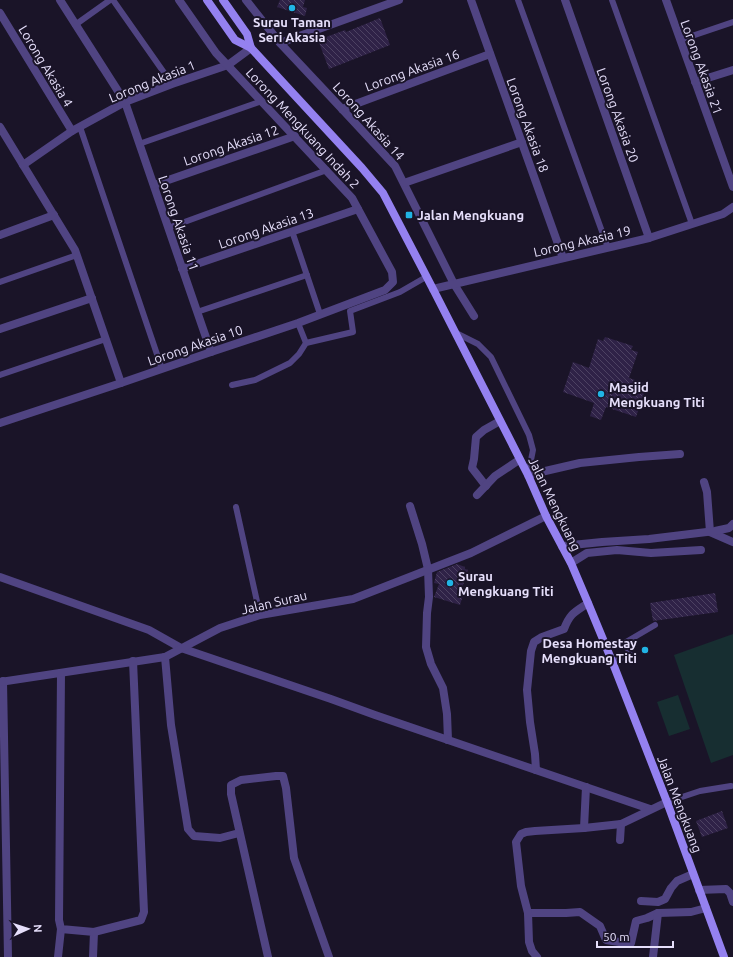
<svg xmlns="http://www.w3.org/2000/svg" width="733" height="957" viewBox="0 0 733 957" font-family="Ubuntu,sans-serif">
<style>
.pitch{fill:#172e31}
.building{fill:url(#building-back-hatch)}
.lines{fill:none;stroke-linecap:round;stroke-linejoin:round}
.lane{stroke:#504482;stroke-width:6}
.street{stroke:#504482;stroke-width:8}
.secondary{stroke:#9481f0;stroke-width:8}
.poi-dot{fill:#21b4e5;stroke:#1a1428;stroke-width:1.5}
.labels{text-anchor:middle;stroke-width:4;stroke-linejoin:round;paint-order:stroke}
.poi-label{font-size:13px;font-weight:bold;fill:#e6dffb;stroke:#1a1428;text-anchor:start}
.street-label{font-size:13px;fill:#e6dffb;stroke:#1a1428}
</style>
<defs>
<pattern id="building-back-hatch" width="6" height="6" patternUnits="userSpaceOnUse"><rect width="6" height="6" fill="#2f2247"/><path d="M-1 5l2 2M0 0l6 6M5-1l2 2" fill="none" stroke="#4d4262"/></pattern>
</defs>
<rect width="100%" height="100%" fill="#1a1428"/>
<!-- pitch -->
<g class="pitch">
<path d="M733,634V755L711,763L674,655Z"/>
<path d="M678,695L690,729L669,736L657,702Z"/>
</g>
<!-- building -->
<g class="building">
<path d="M280,0H305L303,7L307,8L305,16L277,7Z"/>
<path d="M380,18L390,45L329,69L318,40L345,30L346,32Z"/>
<path d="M605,337L633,346L631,350L638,352L629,378L647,384L636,417L606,407L601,420L590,416L594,403L563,392L573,362L589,368L598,339L603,341Z"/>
<path d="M457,564L465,567V569L468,570L460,594L463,595L460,605L434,597L439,584L434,583L437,572Z"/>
<path d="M715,593L718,612L653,621L650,603Z"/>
<path d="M722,811L728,828L702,837L696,821Z"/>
</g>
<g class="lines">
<!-- lane -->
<g class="lane">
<path d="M113,0L172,84"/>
<path d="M518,0L608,248"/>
<path d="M612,0L692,224"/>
<path d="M75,25L110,0"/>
<path d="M680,40L733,22"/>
<path d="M80,127L162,369"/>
<path d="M139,144L262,101"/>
<path d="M168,228L327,170"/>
<path d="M292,231L320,314"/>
<path d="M0,282L77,255"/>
<path d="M197,312L307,275"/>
<path d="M298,323L306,343"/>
<path d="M456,333L478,344L491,357L529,435L533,450L528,475"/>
<path d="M0,375L106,339"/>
<path d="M232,385L255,380L290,363L299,354L306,343L353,332L350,311L400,292L426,277"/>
<path d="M236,507L260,615"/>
<path d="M612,661L630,655L626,642L655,625"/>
<path d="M667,802L700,791L731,786"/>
</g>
<!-- street -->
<g class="street">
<path d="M60,0L125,102L211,352"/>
<path d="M246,0L280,43L342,109L395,166L454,284L474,316"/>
<path d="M471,0L563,258"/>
<path d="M565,0L649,238"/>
<path d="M666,0L733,187"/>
<path d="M0,13L72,131"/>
<path d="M280,43L399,0"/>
<path d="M695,82L733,70"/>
<path d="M342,109L490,54"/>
<path d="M0,127L75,250L121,383"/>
<path d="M23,165L72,131L125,102L172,84L228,65L251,48"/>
<path d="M404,183L522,142"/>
<path d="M154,185L295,136"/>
<path d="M0,235L54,215"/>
<path d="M182,269L358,209"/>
<path d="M433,289L649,238L723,214L733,207"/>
<path d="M0,329L92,298"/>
<path d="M0,423L121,383L211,352L298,323L385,290L393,282L392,272L352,198L216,53L179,0"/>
<path d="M528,475L580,463L639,457L680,454"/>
<path d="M704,482L707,492L710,532L733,542"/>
<path d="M486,486L472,468L474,459L476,437L484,430L500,421"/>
<path d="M477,495L495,476L519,460"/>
<path d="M410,506L422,544L428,569L429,597L427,613L426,647L431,664L443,688L447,714L448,740"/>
<path d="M562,546L602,542L649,539L715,531L729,528L733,524"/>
<path d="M571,563L587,553L617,550L651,553L701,550"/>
<path d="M0,577L149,630L181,648L331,699L375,715L650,809"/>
<path d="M165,657L171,725L188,829L194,836L220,838L239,833"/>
<path d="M61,673L59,920L61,929L94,932L93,957"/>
<path d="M3,681L8,957"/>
<path d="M0,682L165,657L220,628L260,615L353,599L471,553L546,516"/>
<path d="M536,770L535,754L530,722L527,690L531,651L534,642L542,637L564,629C570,613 575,612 588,603"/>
<path d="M584,828L586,787"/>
<path d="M620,840L621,824"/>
<path d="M699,890L726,889L730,893L733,902"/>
<path d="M641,901L658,902L665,899L671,888L677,881L693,874"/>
<path d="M528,913H566L580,912L600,926L606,940L626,943H631L636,921L647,918L658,913L691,912L706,908"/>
<path d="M94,932L141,920L144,912L133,661"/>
<path d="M58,957L61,929"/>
<path d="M268,957L231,794V785L241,780L276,776H283L286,788L294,858L329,957"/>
<path d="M537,957L532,951L529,942L528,913L521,886L516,842L521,834L526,832L535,831L584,828L621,824L667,802"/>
<path d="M653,957L658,913"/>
</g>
<!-- secondary -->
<g class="secondary">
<path d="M207,0L235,40L251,48L362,168L383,193L433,289L528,475L546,516L571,563L588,603L612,661L667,802L724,957"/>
<path d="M223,0L247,34L251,48"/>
</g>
</g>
<!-- markers -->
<g class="poi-dot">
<circle cx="292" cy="8" r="4"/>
<rect x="405" y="211" width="8" height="8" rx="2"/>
<circle cx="601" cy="394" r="4"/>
<circle cx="450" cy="583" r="4"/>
<circle cx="645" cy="650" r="4"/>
</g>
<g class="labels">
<!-- poi labels -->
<g class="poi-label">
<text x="292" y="27" text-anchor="middle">Surau Taman<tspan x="292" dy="15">Seri Akasia</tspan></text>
<text x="417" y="220">Jalan Mengkuang</text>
<text x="609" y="392">Masjid<tspan x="609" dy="15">Mengkuang Titi</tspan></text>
<text x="458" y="581">Surau<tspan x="458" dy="15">Mengkuang Titi</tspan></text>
<text x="637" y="648" text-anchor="end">Desa Homestay<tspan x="637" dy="15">Mengkuang Titi</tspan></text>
</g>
<!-- street labels -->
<g class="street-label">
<text transform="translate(46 66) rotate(59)" y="5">Lorong Akasia 4</text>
<text transform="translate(702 67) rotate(70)" y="5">Lorong Akasia 21</text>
<text transform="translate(412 70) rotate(-20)" y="5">Lorong Akasia 16</text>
<text transform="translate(152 81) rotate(-22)" y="5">Lorong Akasia 1</text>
<text transform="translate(618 115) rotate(70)" y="5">Lorong Akasia 20</text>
<text transform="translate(369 121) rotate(48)" y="5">Lorong Akasia 14</text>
<text transform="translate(528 125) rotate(70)" y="5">Lorong Akasia 18</text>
<text transform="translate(303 128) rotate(47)" y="5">Lorong Mengkuang Indah 2</text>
<text transform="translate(231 145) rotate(-19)" y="5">Lorong Akasia 12</text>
<text transform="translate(179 223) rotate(71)" y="5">Lorong Akasia 11</text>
<text transform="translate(266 228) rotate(-19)" y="5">Lorong Akasia 13</text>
<text transform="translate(582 241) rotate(-13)" y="5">Lorong Akasia 19</text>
<text transform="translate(195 345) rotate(-19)" y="5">Lorong Akasia 10</text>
<text transform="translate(555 504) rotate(64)" y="5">Jalan Mengkuang</text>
<text transform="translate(274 602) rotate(-13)" y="5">Jalan Surau</text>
<text transform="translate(680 804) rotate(69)" y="5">Jalan Mengkuang</text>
</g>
</g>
<!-- north arrow -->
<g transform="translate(28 929) rotate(87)" stroke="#1a1428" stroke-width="3" paint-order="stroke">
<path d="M0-3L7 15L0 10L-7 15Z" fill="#e6dffb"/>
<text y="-6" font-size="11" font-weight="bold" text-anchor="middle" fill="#e6dffb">N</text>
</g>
<!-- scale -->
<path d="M597 941v6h76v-6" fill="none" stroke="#e6dffb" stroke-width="2"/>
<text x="603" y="941" font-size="12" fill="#e6dffb" stroke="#1a1428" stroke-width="3" paint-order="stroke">50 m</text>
</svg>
